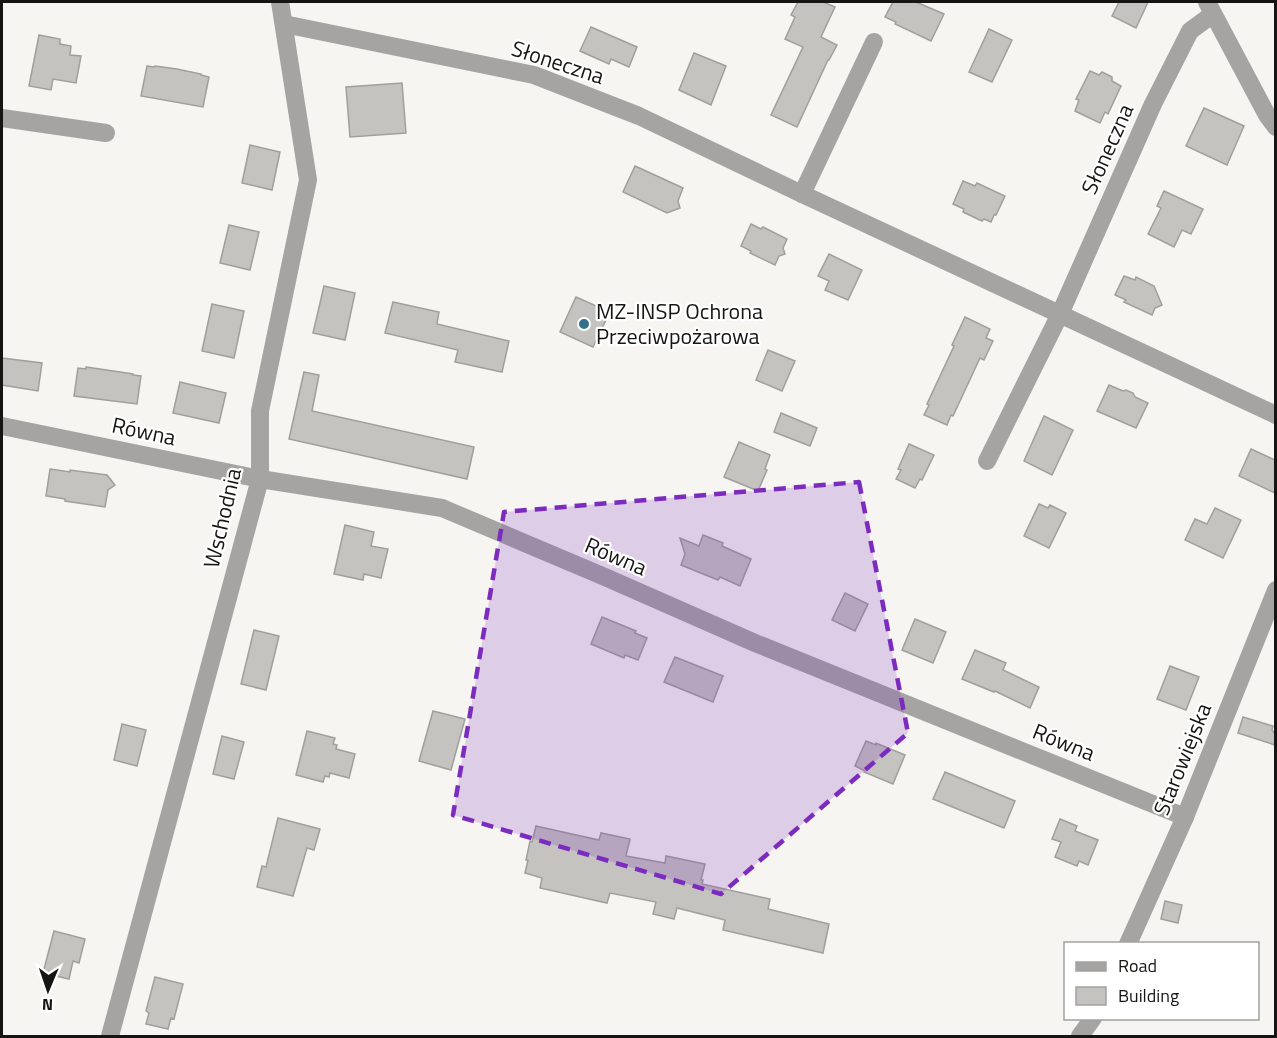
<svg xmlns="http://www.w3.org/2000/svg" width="1277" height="1038" viewBox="0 0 1277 1038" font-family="'Titillium Web',sans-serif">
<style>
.building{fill:#c5c3c0;stroke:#a19f9c;stroke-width:1.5}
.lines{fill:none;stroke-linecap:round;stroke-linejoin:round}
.minor{stroke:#a5a4a3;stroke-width:18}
.marked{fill:#7b2cbf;fill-opacity:0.2;stroke:#7b2cbf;stroke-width:4.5;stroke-dasharray:12 8;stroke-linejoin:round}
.poi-dot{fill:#347188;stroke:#fff;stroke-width:2}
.labels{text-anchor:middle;stroke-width:4.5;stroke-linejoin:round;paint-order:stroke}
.street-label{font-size:22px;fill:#151513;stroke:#fff}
.poi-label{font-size:22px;fill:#151513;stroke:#fff;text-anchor:start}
</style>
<rect width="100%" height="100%" fill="#f7f5f2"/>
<!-- building -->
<g class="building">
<path d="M798,2H823L835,7L821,37L837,45L829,60H828L797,127L771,115L803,47L785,39L795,17L791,15Z"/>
<path d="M893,2H916L944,14L931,41L895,24L896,22L885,17Z"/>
<path d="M1119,2H1148L1136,28L1112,16Z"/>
<path d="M591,27L637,47L629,67L611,59L609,64L580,51Z"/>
<path d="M989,29L1012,40L992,82L969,72Z"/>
<path d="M39,35L60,39V44L71,46L70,55L81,56L76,83L53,79L51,90L29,86Z"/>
<path d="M694,53L726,66L711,105L679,90Z"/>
<path d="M147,66L154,67L155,66L177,69L201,74V75L209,77L203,107L141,96Z"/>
<path d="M1090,71L1099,75L1102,72L1112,77V81L1121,86L1108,114L1105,112L1100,123L1075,111L1079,100L1076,99Z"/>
<path d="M402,83L406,133L350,137L346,87Z"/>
<path d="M1204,108L1244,126L1227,165L1186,146Z"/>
<path d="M250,145L280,152L272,190L242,183Z"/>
<path d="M635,166L683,188L678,201L680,208L667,213L623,192Z"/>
<path d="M963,181L975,186L977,183L1005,196L996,215H994L991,222L984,219L982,221L963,212L964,209L953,204Z"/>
<path d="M1164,191L1203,209L1191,234L1182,230L1174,247L1148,234L1161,208L1157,206Z"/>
<path d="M751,224L761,229L763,227L787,239L783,248L785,254L779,256L775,265L750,253L751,251L741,246Z"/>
<path d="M229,225L259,232L250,270L220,263Z"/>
<path d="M829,254L862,270L848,300L825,290L829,281L818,276Z"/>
<path d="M1124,276L1135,280L1136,277L1154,286L1162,305L1155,308L1152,315L1124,302L1126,300L1115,295Z"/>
<path d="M324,286L355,293L345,340L313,333Z"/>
<path d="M576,297L601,308L597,316L606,320L593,347L560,332Z"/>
<path d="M393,302L439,312L437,324L509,341L502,372L455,362L458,350L385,333Z"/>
<path d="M212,304L244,311L234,358L202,351Z"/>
<path d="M965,317L990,329L986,338L993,341L984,360L980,358L953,416L951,415L947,425L924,415L929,405L927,404L954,346L952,345Z"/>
<path d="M768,350L795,361L782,391L756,380Z"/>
<path d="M2,358L42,363L38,391L2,385Z"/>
<path d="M86,367L133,374V375L141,376L137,404L74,396L78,368L86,369Z"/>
<path d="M304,372L319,375L312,411L474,447L467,479L289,439Z"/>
<path d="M180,382L226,393L219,423L173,413Z"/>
<path d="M1109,385L1123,391L1126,390L1133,393L1135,397L1148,403L1136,428L1097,411Z"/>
<path d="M781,413L817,428L810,446L774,432Z"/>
<path d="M1044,416L1073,430L1052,475L1024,461Z"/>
<path d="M739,442L770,455L765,469L767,470L758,491L724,477Z"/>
<path d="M909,444L934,455L922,480L920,479L915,488L896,479L901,470L898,469Z"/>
<path d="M1251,449L1275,460V493L1239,476Z"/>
<path d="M50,469L70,472V470L107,475L115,485L108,490L105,507L65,501V499L46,496Z"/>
<path d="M1039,504L1048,508L1050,505L1066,513L1049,548L1024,536Z"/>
<path d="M1215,508L1241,520L1223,558L1185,540L1195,519L1207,524Z"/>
<path d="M345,525L374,532L371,546L388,549L381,578L364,574L363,580L334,574Z"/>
<path d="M703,535L723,543L722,546L751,559L740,586L720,577L718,580L681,565L685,554L680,538L699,546Z"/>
<path d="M845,593L868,604L855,631L832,620Z"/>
<path d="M602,617L636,631L635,633L647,638L638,660L625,655L624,658L591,644Z"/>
<path d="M915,619L946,632L933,663L902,650Z"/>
<path d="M254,630L279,636L266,690L241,684Z"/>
<path d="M975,650L1006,663L1003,670L1039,687L1030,708L995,691L994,692L962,679Z"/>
<path d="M675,657L723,676L713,702L664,682Z"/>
<path d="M1170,666L1199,677L1186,710L1157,699Z"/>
<path d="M433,711L465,719L451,770L419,761Z"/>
<path d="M1243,717L1273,726L1272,730L1275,734V745L1238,733Z"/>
<path d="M122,724L146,730L137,766L114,760Z"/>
<path d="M307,731L335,738L333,744L337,745L336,749L355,754L349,778L330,773L329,777L325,776L323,782L296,775Z"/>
<path d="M222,736L244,742L234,779L213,774Z"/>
<path d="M866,741L876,745V743L905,755L893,784L864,772L865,771L855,766Z"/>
<path d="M945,772L1015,801L1004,828L933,799Z"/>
<path d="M278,818L320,829L314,850L307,848L293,896L257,887L262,866L266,867Z"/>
<path d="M1060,819L1077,826L1075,831L1098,840L1088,865L1079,861L1077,866L1055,857L1061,842L1052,839Z"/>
<path d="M536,826L599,840L601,833L630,839L626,856L665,863L666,856L705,864L701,880H703L702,884L770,899L768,909L829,924L823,953L723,930L725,920L677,908L674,919L653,914L656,902L610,893L607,903L540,888L542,878L525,873L528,860H526L530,841L532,842Z"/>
<path d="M1165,901L1182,905L1178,923L1161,919Z"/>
<path d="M54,931L85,939L79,963L73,961L69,979L43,973Z"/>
<path d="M155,977L183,984L174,1019L171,1018L168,1029L146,1024L149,1013L146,1011Z"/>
</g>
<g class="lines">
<!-- minor -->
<g class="minor">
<path d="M1207,2L1267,115L1276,127"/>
<path d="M284,24L534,75L639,116L802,194L1276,415"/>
<path d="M2,118L106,133"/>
<path d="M802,194L874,42"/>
<path d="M2,426L260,479L442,508L605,577L755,643L1185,817"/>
<path d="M987,461L1060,314L1153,104L1190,31L1213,14"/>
<path d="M1128,944L1185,817L1276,590"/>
<path d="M110,1036L260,479V411L308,180L280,2"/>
<path d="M1080,1036L1093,1018"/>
</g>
</g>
<!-- marked area -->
<path class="marked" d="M859,482L908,733L721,894L453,815L504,512Z"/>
<!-- markers -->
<circle class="poi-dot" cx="584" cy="324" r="6"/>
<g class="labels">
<!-- street labels -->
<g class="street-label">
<text transform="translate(558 62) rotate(18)" y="8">Słoneczna</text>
<text transform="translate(1107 149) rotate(-66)" y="8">Słoneczna</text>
<text transform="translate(144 431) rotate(12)" y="8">Równa</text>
<text transform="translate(222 518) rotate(-77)" y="8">Wschodnia</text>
<text transform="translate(616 556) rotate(23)" y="8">Równa</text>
<text transform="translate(1064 742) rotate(22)" y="8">Równa</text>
<text transform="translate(1182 759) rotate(-68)" y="8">Starowiejska</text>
</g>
<!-- poi labels -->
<g class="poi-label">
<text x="596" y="319">MZ-INSP Ochrona<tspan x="596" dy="25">Przeciwpożarowa</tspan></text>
</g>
</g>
<!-- border -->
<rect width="1277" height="1038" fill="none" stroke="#151513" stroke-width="6"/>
<!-- legend -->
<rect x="1064" y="942" width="195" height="78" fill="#ffffff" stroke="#a1a1a1" stroke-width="1.5"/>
<rect x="1076" y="962" width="30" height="9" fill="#a5a4a3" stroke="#a1a1a1" stroke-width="1.5"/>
<text x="1118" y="972" font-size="18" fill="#151513">Road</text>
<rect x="1076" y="987" width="30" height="18" fill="#c5c3c0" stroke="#a1a1a1" stroke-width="1.5"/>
<text x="1118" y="1002" font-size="18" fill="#151513">Building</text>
<!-- north arrow -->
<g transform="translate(48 990) rotate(182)" stroke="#ffffff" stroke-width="4.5" paint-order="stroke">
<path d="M0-4.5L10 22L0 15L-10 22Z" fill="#151513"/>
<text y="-9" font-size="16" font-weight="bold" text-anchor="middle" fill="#151513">N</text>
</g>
</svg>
